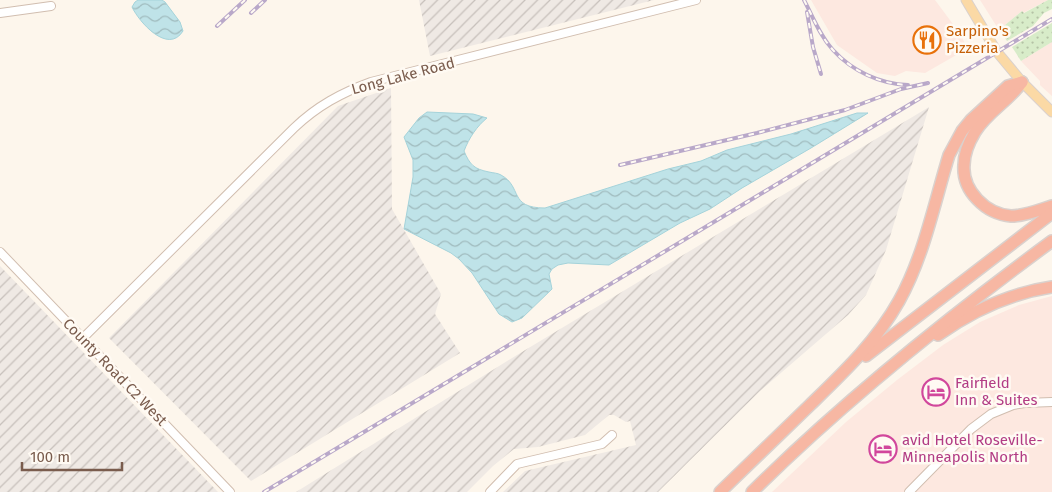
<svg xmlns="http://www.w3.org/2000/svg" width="1052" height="492" viewBox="0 0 1052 492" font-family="'Fira Sans',sans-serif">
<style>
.commercial{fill:#fde8e0}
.industrial{fill:url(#industrial-furrows)}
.grass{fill:url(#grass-dots)}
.water{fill:url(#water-waves);stroke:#a5d3da}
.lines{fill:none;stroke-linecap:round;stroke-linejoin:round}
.minor-casing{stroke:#d1beb0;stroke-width:10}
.major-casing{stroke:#dad1cd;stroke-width:11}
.highway-casing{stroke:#dad1cd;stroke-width:14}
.minor{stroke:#fff;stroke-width:8}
.major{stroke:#fbd9a5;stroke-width:9}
.highway{stroke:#f7b7a3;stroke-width:11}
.rail-casing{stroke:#b9a8c9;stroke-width:4}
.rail{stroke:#fffaf3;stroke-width:2;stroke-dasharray:5.5;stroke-linecap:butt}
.labels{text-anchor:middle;stroke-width:5;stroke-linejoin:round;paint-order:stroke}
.food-label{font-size:15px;fill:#c56008;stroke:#fffaf3;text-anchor:start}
.street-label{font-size:15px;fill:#7a5c4d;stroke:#fffaf3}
.hotel-label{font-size:15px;fill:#b23c85;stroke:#fffaf3;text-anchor:start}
</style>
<defs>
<pattern id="industrial-furrows" width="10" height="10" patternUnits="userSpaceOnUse" patternTransform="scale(1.25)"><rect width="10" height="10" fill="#efe9e4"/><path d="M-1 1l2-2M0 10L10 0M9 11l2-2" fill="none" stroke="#c7c0bb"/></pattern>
<pattern id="grass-dots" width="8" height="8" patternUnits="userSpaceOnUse" patternTransform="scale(1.25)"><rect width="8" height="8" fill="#d8ecc9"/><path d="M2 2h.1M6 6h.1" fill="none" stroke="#b4c2a5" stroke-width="1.8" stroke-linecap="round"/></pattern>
<pattern id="water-waves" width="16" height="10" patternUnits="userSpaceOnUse" patternTransform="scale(1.25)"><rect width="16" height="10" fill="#bfe3e8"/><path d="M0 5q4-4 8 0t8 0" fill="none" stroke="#a0bbbe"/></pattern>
</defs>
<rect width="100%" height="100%" fill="#fdf6ec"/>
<!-- commercial -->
<g class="commercial">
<path d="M811,0H935L961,35L966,46L965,50L925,73L906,71L895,76L877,73L837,45Z"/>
<path d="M980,0H1048L1023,13L1022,11L999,30Z"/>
<path d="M1052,42V96L1040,85V81L1021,61Z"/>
<path d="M1052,296V492H772L846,422L897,380L943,345L980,322L1019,305Z"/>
</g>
<!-- industrial -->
<g class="industrial">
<path d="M419,0H654L430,56Z"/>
<path d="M391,88L392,209L441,294L435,314L460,353L251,481L109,338L338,106Z"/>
<path d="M929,107L886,250L866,295L848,315L760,391L658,492H503L525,471L636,445L630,421L626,422L614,415H609L585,435L538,447L514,449L493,466L467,492H296L517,355Z"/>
<path d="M0,266L218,492H0Z"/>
</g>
<!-- grass -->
<g class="grass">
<path d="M1048,0H1052V9L1044,13L1033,26L1007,41L999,30L1022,11L1024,13Z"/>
<path d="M1052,23V42L1021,61L1012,47Z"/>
</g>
<!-- water -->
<g class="water">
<path d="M138,0H162L165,2L180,22L183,31C168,55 139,22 132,7L135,2Z"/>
<path d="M427,112L473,114L487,118C477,126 469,138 464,151C470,165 474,169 489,172C493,173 498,173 501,175C523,187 508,208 545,208L668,169L701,161L727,150L791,134L857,113H868L811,148L742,188L710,209L680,223L609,265L568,263L558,265L552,269L549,274L552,289L522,318L512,322L499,314L472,273L459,259L451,253L404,229L413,177V160L404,137L419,118Z"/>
</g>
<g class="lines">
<!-- minor casing -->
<g class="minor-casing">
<g id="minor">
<path d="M0,13L51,6"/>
<path d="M0,252L230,492"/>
<path d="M82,339L294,128C317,106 341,93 371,82L696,0"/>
<path d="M490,492L517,464L602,444L612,435"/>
<path d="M909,492L971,429L991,414L1013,405L1025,403L1052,402"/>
</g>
</g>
<!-- major casing -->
<g class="major-casing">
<path id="major" d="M966,0L997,52L1022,82L1052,112"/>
</g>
<!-- highway casing -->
<g class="highway-casing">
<g id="highway">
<path d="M1022,82C1009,101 987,112 975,132C969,142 964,154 964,165C962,191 986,214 1011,216C1025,216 1039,210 1052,206"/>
<path d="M938,335C972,311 1011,293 1052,287"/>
<path d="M866,356L1052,213"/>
<path d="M720,492C750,463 780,434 810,405C843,373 876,342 899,301C924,256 934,204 949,155L962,131L971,120L1008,86L1022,82"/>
<path d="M752,492C845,400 946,319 1052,241"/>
</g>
</g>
<!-- minor -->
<use href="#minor" class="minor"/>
<!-- major -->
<use href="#major" class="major"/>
<!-- highway -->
<use href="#highway" class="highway"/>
<!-- rail casing -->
<g class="rail-casing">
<g id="rail">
<path d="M804,0C813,17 820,36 833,50C852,71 880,84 908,85"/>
<path d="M807,12L813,47L821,74"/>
<path d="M251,13L265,0"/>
<path d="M217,26L245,0"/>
<path d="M620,165L757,133L845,110L901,89L928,83"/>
<path d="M264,492L1052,19"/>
</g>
</g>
<!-- rail -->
<use href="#rail" class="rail"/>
</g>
<!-- icons -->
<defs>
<g id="restaurant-ring" transform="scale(1.4375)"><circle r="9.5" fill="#fffaf3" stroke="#e8710a" stroke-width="1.5"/><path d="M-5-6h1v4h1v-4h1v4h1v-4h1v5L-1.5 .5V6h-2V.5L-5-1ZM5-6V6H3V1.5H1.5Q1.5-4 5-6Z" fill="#e8710a"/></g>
<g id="hotel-ring" transform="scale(1.4375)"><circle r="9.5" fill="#fffaf3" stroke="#d1479c" stroke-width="1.5"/><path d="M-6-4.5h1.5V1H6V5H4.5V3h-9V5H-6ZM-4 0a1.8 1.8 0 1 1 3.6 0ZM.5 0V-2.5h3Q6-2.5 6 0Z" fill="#d1479c"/></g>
</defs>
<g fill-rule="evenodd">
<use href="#restaurant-ring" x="927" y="40"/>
<use href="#hotel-ring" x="936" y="392"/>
<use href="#hotel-ring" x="883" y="449"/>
</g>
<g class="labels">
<!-- food labels -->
<g class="food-label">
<text x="946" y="36">Sarpino's<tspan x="946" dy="17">Pizzeria</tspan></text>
</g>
<!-- street labels -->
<g class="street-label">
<text transform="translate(403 76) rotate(-15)" y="5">Long Lake Road</text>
<text transform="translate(115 372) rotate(46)" y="5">County Road C2 West</text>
</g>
<!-- hotel labels -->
<g class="hotel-label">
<text x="955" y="388">Fairfield<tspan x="955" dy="17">Inn &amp; Suites</tspan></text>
<text x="902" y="445">avid Hotel Roseville-<tspan x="902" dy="17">Minneapolis North</tspan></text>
</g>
</g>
<!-- scale -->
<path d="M22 462v8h100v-8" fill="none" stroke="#7a5c4d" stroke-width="2.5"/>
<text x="30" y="462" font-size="15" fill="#7a5c4d" stroke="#fffaf3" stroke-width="4" paint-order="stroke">100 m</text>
</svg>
